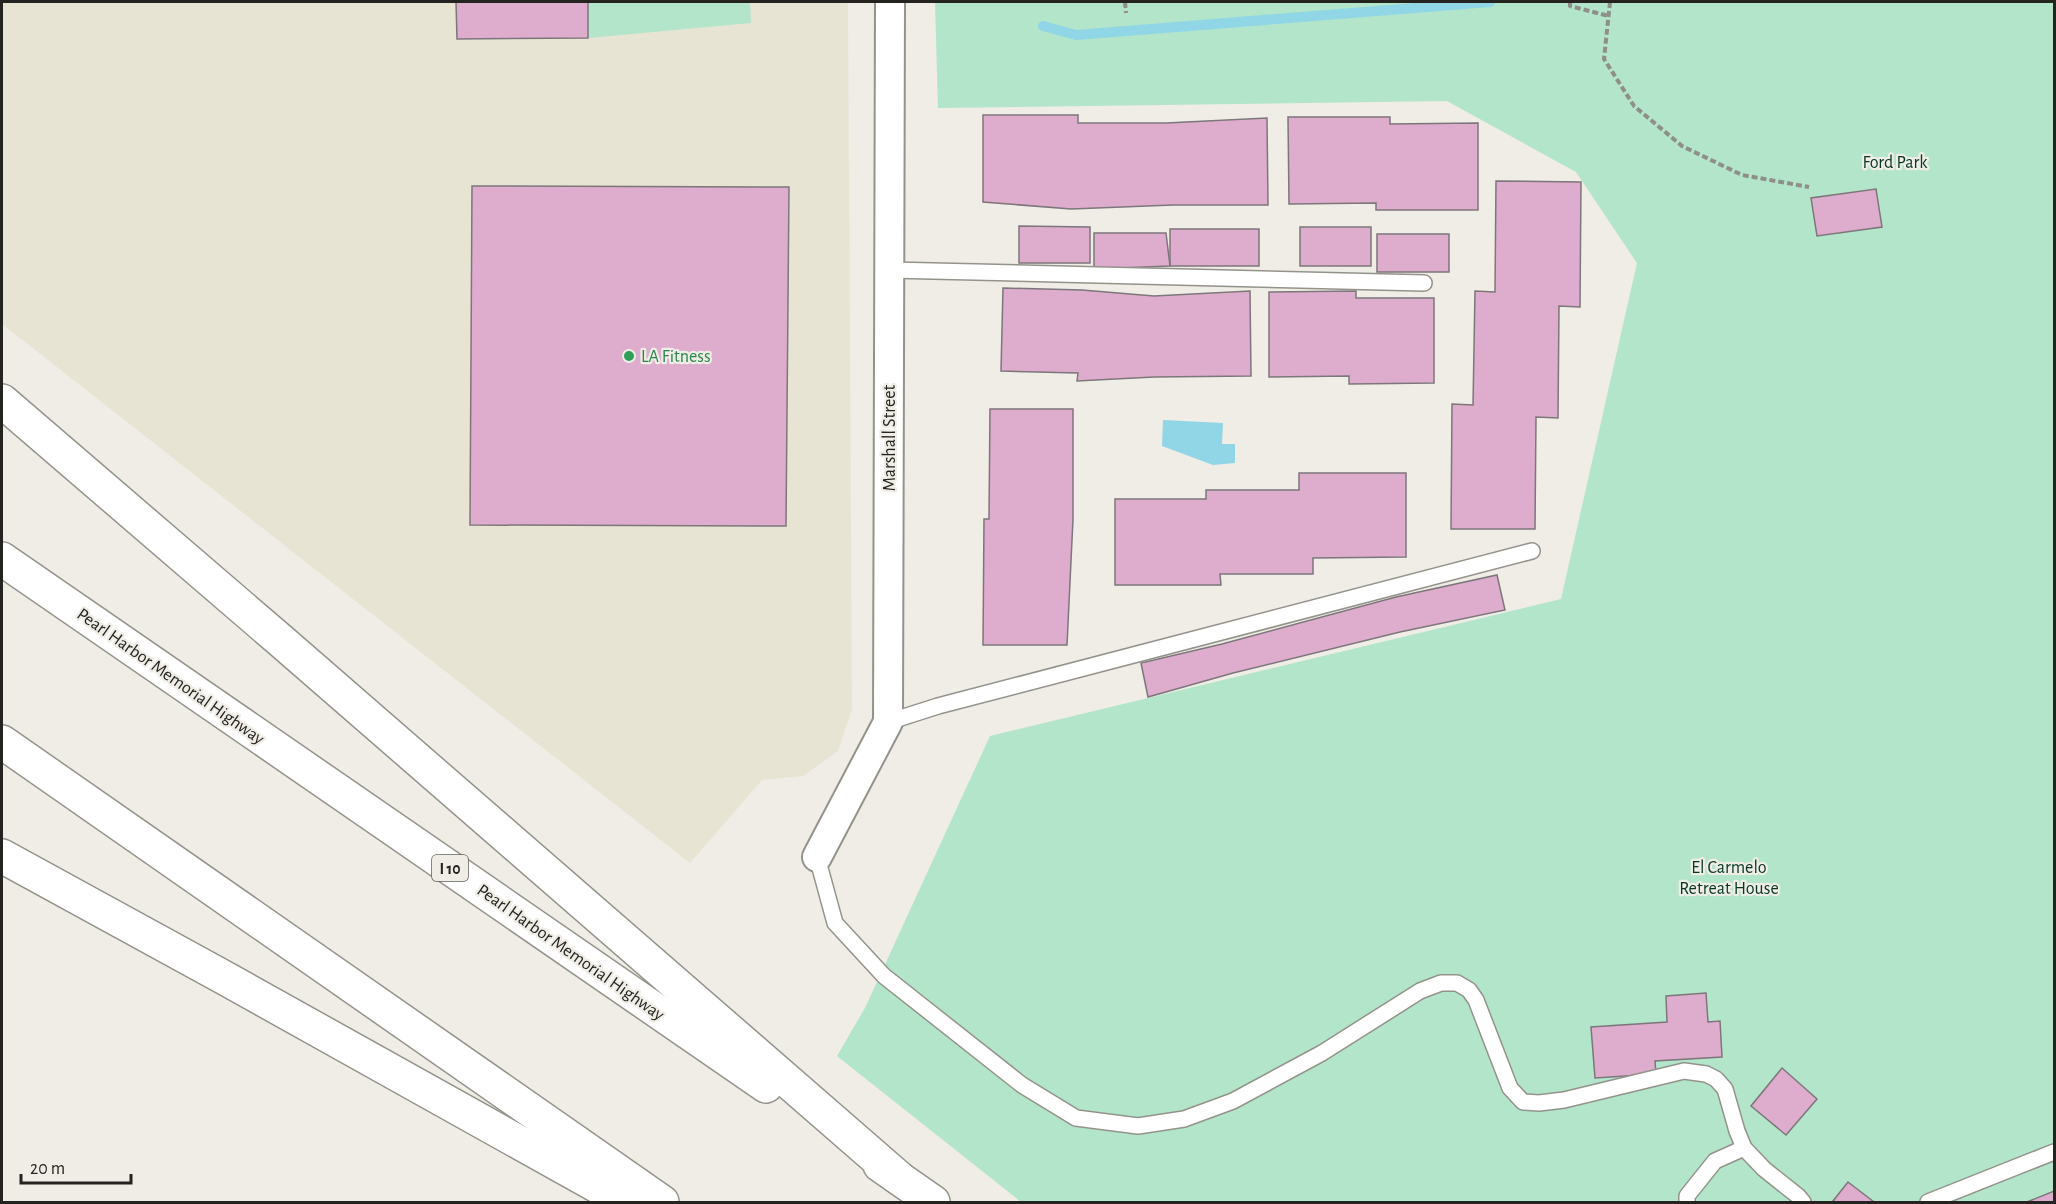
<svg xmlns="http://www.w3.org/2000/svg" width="2056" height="1204" viewBox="0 0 2056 1204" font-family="'Alegreya Sans',sans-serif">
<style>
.built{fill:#e7e4d4}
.green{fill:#b2e5ca}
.water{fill:#90d6e7}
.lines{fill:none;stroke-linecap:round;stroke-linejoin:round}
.stream{stroke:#90d6e7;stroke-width:10}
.building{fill:#deaccd;stroke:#7d767b;stroke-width:1.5}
.service-casing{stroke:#94938b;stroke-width:18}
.minor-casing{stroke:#94938b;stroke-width:32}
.motorway-casing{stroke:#94938b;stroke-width:36}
.path{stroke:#8f8e88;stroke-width:4;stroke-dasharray:6 3;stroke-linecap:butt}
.service{stroke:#fff;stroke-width:15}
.minor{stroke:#fff;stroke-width:28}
.motorway{stroke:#fff;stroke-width:33}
.leisure-dot{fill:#2e9e5b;stroke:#efede5;stroke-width:2}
.labels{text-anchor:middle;stroke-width:4.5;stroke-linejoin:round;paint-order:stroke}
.shield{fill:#efede5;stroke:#61605b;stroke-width:1.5}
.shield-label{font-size:16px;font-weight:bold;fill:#242320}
.park-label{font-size:18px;fill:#033723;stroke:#efede5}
.leisure-label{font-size:18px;fill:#27864d;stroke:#efede5;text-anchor:start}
.street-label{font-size:18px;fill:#242320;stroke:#efede5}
</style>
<rect width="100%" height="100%" fill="#efede5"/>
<!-- built -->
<path class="built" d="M2,2H848L852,709L838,751L803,776L762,780L690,863L2,324Z"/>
<!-- green -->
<g class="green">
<path d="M588,2H750L751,23L588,38Z"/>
<path d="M935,2H2054V1202H1021L837,1056L865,1008L990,736L1561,599L1637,263L1576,172L1447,101L938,108Z"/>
</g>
<!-- water -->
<path class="water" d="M1163,420L1223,423L1222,444H1235V463L1213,465L1162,446Z"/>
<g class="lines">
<!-- stream -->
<path class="stream" d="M1043,26L1076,35L1490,2"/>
</g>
<!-- building -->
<g class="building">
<path d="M456,2H588V38L457,39Z"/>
<path d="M983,115H1078V123H1166L1267,118L1268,205H1173L1071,209L983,202Z"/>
<path d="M1288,117H1390V124L1478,123V210H1376V203L1289,204Z"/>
<path d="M1496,181L1581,182L1580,307L1559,306L1558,418L1536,417L1535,529H1451L1452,404L1473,405L1475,291L1495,292Z"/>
<path d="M472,186L789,187L786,526L470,525Z"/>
<path d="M1876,189L1882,227L1817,236L1811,198Z"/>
<path d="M1019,226L1090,227V263H1019Z"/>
<rect x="1300" y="227" width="71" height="39"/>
<rect x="1170" y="229" width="89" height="37"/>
<path d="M1094,233H1166L1170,266L1094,269Z"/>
<rect x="1377" y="234" width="72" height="38"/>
<path d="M1003,288L1082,290L1154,296L1250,291L1251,376L1154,377L1077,381L1078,373L1001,371Z"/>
<path d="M1356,291V298H1434V383L1349,384V376L1269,377V292Z"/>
<path d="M990,409H1073V519L1067,645H983L984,519H989Z"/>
<path d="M1299,473H1406V557L1313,558V574H1220L1221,585H1115V499H1206V490H1299Z"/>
<path d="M1497,575L1505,610L1400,632L1233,673L1148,697L1141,663L1222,644L1396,597Z"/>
<path d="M1706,993L1708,1022L1720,1021L1722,1057L1655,1061L1656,1074L1595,1078L1591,1027L1667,1022L1666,996Z"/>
<path d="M1782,1068L1817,1099L1786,1135L1751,1106Z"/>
<path d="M1848,1182L1874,1202H1836L1833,1201Z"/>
<path d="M2054,1191V1202H2027Z"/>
</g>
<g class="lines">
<!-- service casing -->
<g class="service-casing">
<g id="service">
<path d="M890,270L1424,283"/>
<path d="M888,722L938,706L1532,551"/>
<path d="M817,857L835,923L884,976L1022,1085L1076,1118L1138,1126L1184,1119L1233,1101L1322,1053L1420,991L1441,983H1457L1469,990L1476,1000L1510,1088L1523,1102L1539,1103L1564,1100L1684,1071L1706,1074L1716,1079L1725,1089L1737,1131L1744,1148L1764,1169L1798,1196L1803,1202"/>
<path d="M1687,1202V1196L1715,1161L1744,1148"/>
<path d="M1928,1202L2054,1152"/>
</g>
</g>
<!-- minor casing -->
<g class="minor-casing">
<path id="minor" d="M817,857L888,722L890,2"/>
</g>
<!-- motorway casing -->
<g class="motorway-casing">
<g id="motorway">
<path d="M2,401L280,640L899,1178"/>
<path d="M2,559L766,1086"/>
<path d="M2,742L662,1202"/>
<path d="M2,856L223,977L626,1202"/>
<path d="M880,1165L933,1202"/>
</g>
</g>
<!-- path -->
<g class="path">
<path d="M1125,2L1126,13"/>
<path d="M1570,2V6L1609,16"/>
<path d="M1610,2L1604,59L1634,106L1682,146L1742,175L1809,187"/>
</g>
<!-- service -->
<use href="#service" class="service"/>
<!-- minor -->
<use href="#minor" class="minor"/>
<!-- motorway -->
<use href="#motorway" class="motorway"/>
</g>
<!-- markers -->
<circle class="leisure-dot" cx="629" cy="356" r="6"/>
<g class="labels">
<!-- shield labels -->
<rect class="shield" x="432" y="855" width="36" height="26" rx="4.5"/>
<g class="shield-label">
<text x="450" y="874">I 10</text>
</g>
<!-- park labels -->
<g class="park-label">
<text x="1895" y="168">Ford Park</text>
<text x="1729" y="873">El Carmelo<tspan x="1729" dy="21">Retreat House</tspan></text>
</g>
<!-- leisure labels -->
<g class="leisure-label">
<text x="641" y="362">LA Fitness</text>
</g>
<!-- street labels -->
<g class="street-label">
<text transform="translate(889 438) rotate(-90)" y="6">Marshall Street</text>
<text transform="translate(171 676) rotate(35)" y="6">Pearl Harbor Memorial Highway</text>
<text transform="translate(571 952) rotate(35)" y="6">Pearl Harbor Memorial Highway</text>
</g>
</g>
<!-- border -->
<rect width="2056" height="1204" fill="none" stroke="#242320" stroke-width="6"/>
<!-- scale -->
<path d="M21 1174v9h110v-9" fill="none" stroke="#242320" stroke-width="3"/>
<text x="30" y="1174" font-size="18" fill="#242320" stroke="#efede5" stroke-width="4.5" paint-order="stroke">20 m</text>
</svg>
